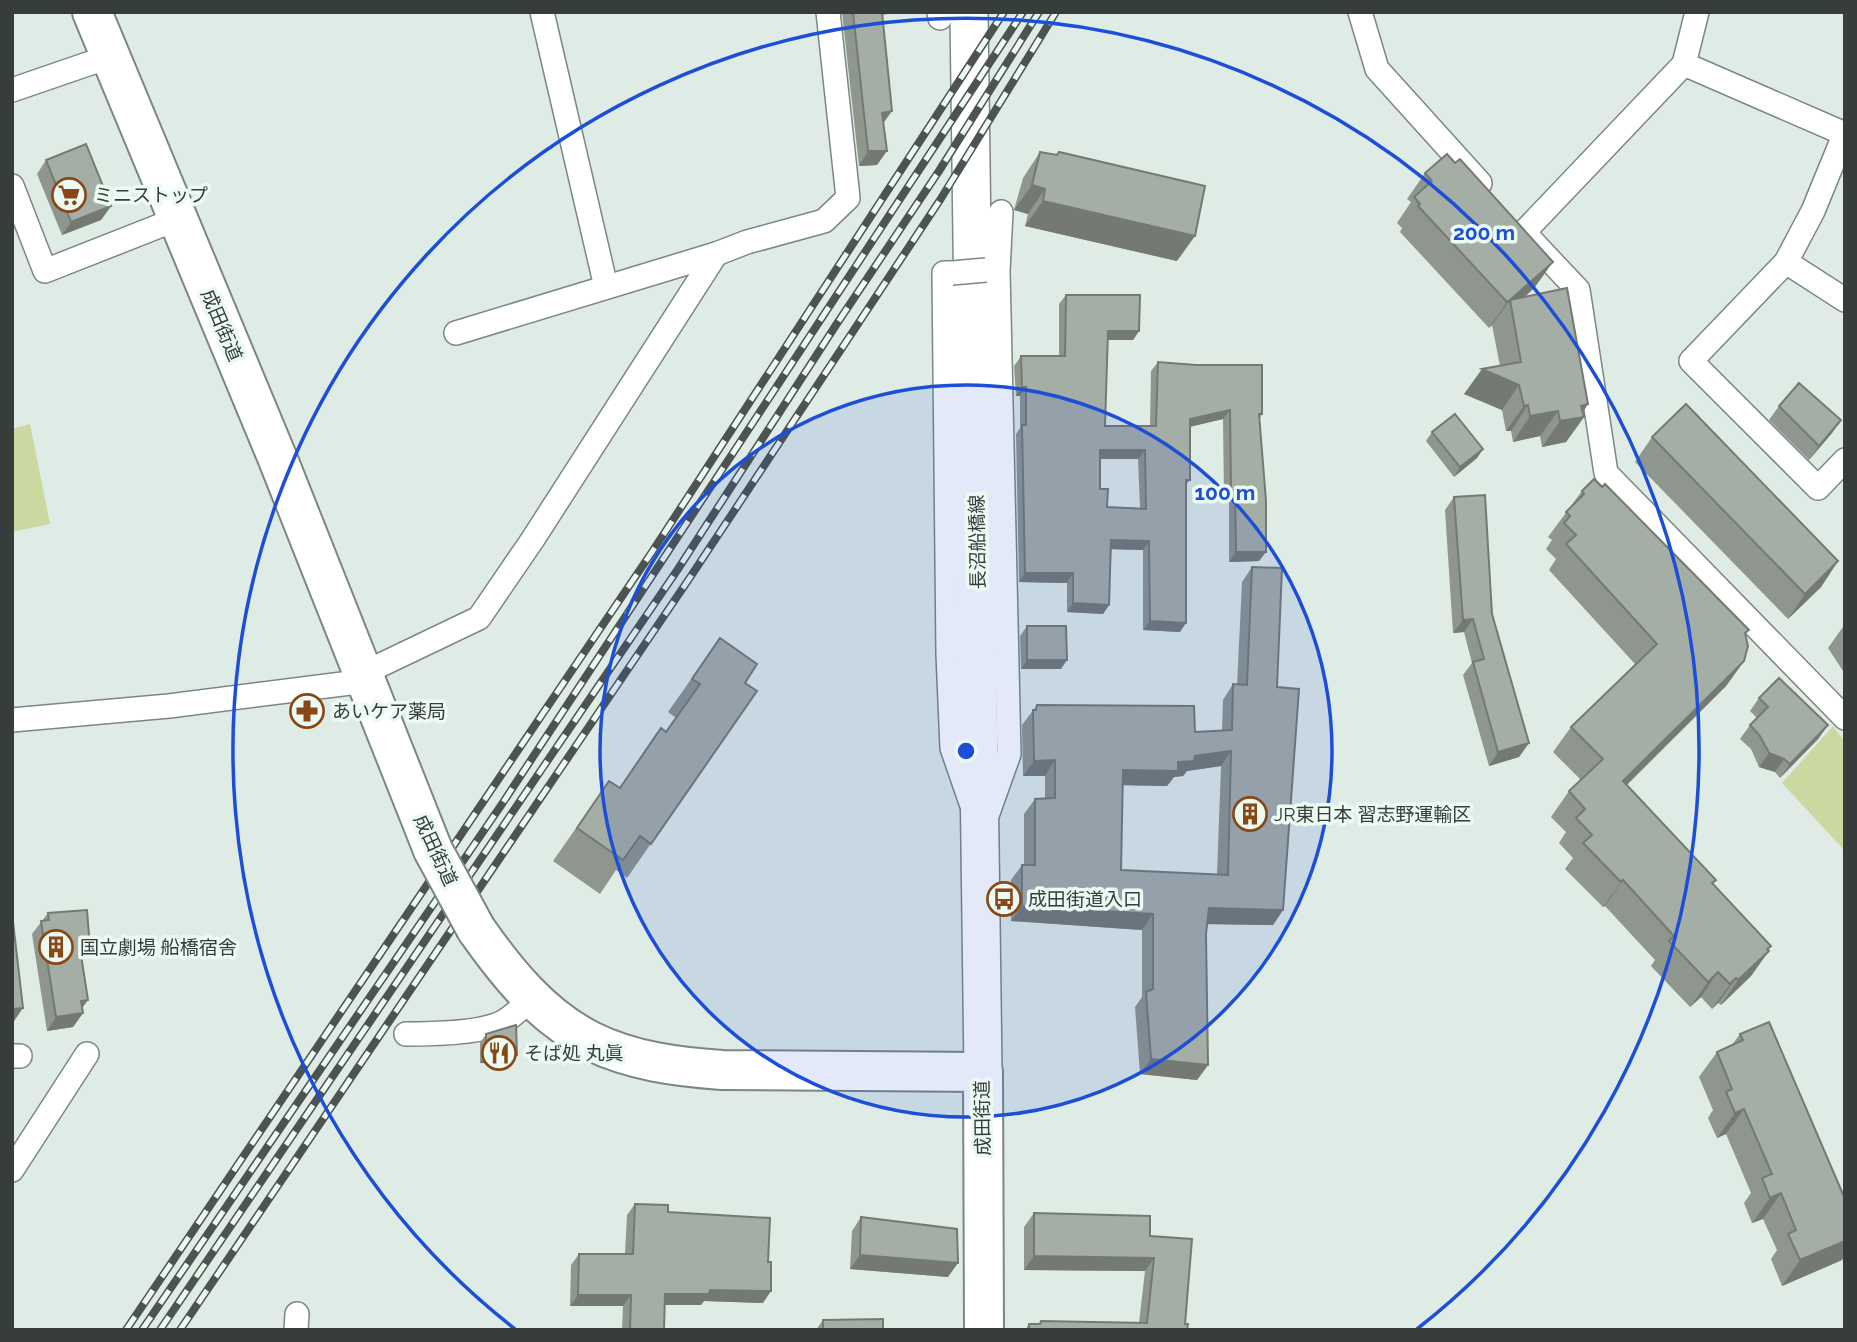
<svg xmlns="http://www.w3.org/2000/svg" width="1857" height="1342" viewBox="0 0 1857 1342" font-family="Raleway,'Noto Sans JP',sans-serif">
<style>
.park{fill:#cbd9a0}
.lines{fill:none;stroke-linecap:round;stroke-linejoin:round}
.minor-casing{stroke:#7b8881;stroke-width:26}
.primary-casing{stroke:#7b8881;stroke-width:40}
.trunk-casing{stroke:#7b8881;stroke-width:42}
.minor{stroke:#fff;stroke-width:23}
.primary{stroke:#fff;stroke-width:37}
.trunk{stroke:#fff;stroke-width:38}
.rail-casing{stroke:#4d5450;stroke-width:8}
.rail{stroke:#ebfaf2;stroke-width:5;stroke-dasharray:16;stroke-linecap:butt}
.minor-bridge-casing{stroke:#7b8881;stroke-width:26;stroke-linecap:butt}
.trunk-bridge-casing{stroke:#7b8881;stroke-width:42;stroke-linecap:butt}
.minor-bridge{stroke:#fff;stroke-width:23}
.trunk-bridge{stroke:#fff;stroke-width:38}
.wall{fill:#8e968d;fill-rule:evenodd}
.shaded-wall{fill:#747a73}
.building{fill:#a5aea4;stroke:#747a73;stroke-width:2;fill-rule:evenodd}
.ring{fill:none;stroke:#1d4ed8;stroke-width:3.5}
.labels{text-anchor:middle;stroke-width:7;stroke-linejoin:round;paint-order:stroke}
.poi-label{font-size:19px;fill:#373d3a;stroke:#ebfaf2;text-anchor:start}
.street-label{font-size:19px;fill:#373d3a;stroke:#ebfaf2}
.centre{fill:#1d4ed8;stroke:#ebfaf2;stroke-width:3.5}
.ring-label{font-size:21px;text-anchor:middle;font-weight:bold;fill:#1d4ed8;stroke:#ebfaf2;stroke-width:7;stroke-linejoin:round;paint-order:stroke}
</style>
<rect width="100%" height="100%" fill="#deece5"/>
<!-- park -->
<g class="park">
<path d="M30,424L50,524L12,532V429Z"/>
<path d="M1833,726L1845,742V851L1782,783Z"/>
</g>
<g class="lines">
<!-- minor casing -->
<g class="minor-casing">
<g id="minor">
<path d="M542,12L606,287"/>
<path d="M939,12L940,18"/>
<path d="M1360,12L1377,69L1480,183"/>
<path d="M1684,64L1845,134"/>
<path d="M12,90L111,56"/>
<path d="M1845,133L1813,211L1786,262L1691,361L1818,488L1845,460"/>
<path d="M12,186L45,271L177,219"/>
<path d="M1524,232L1684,64L1697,12"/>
<path d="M1531,240L1578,290L1606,473L1845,718"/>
<path d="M1786,262L1845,300"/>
<path d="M952,273H944L948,654L952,748L971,803"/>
<path d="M456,333L716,254L747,242L824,221L848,198L828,12"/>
<path d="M364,673L479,618L533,539L716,254"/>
<path d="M12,720L169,706L366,681"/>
<path d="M988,813L1009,754L998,271L1001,212"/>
<path d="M406,1034C431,1034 480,1033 501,1023C512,1018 523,1006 532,998"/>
<path d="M12,1056H20"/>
<path d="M12,1170L87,1054"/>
<path d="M296,1330L297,1314"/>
</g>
</g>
<!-- primary casing -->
<g class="primary-casing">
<path id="primary" d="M969,12L983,1072"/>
</g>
<!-- trunk casing -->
<g class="trunk-casing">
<g id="trunk">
<path d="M92,12L277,457L433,850"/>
<path d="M476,929C506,972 542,1017 591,1041C631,1061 678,1067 722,1070L983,1072L984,1330"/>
</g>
</g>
<!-- minor -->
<use href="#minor" class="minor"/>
<!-- primary -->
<use href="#primary" class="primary"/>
<!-- trunk -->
<use href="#trunk" class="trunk"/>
<!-- rail casing -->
<g class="rail-casing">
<g id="rail">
<path d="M126,1330L652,552L1004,12"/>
<path d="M142,1330L502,804L1023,12"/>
<path d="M160,1330L678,569L836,325L939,171L1039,12"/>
<path d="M180,1330L689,579L940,200L1056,12"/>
</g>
</g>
<!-- rail -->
<use href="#rail" class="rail"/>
<!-- minor-bridge casing -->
<g class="minor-bridge-casing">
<path id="minor-bridge" d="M952,273L986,270"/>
</g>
<!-- trunk-bridge casing -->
<g class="trunk-bridge-casing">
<path id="trunk-bridge" d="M433,850L476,929"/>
</g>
<!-- minor-bridge -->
<use href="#minor-bridge" class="minor-bridge"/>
<!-- trunk-bridge -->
<use href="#trunk-bridge" class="trunk-bridge"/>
</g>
<!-- wall -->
<g class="wall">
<path d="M842,12H900L882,15L883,124L877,165L859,166Z"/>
<path d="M1040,152L1056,155L1059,152L1177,261L1025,226L1028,214L1014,210L1023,178Z"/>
<path d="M46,160L111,206L101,220L62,235L37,174Z"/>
<path d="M1425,173L1535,287L1525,297L1588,404L1583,412L1584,417L1566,442L1542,447L1540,436L1513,442L1511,431H1506L1502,410L1464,394L1500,366L1492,325L1489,328L1400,232L1402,228L1397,223L1411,202L1407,199Z"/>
<path d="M1066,295L1139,331L1133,340H1108L1105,426H1150L1151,371L1158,362L1262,414L1260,418L1259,561L1229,562V499H1224L1223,419L1190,427V480L1186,485L1180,632L1143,630V550L1111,549L1109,605L1103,614L1067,612V583L1019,582L1016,434L1020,428V396H1016L1014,366L1021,356H1059V304ZM1100,459H1138L1140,508L1107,507L1100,489Z"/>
<path d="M1779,406L1841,420L1832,433L1809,460L1769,420Z"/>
<path d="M1432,432L1483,449L1477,458L1454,477L1426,441Z"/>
<path d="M1652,437L1838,561L1821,587L1788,619L1635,462Z"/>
<path d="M1582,491L1745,634L1744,661L1726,686L1627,785L1713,884L1771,946L1751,976L1721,1005L1718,1003L1712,1009L1701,997L1690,1007L1651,966L1655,960L1605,906L1603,907L1565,869L1573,858L1559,843L1566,832L1551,817L1569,791L1581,780L1553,752L1571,727L1635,664L1549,570L1556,559L1546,549L1552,540L1548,537Z"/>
<path d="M1454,497L1492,614L1529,743L1519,757L1489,766L1463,675L1472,663L1464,632L1453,633L1445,510Z"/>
<path d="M1252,567L1277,687L1283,910L1273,925L1207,924L1206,934L1208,1065L1197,1080L1140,1074L1135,1007L1142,997V930L1011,921V880L1022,865H1024V814L1035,799H1045V776H1023L1022,725L1037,705L1195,732L1222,731L1223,700L1233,684L1237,685L1242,582ZM1221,766L1217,874L1121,870L1122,785L1167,786L1174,777L1183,776L1187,771Z"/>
<path d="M1845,624V674L1828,648Z"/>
<path d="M1027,626L1061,669H1021L1020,636Z"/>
<path d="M720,638L745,683L757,691L627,878L616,870L600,894L553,861L609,781L620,788L661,728L666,732L676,718L668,712Z"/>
<path d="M1759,698L1828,725L1818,739L1780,778L1775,772L1759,767L1751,749L1740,739L1750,725L1757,718L1750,711Z"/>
<path d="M48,913L90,948L81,961L88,1000L82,1008L83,1013L73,1027L47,1031L32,934Z"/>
<path d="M486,1034L517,1055L511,1064L480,1063V1043Z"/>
<path d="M1740,1034L1842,1260L1782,1286L1771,1259L1777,1250L1763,1219L1752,1223L1744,1203L1751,1193L1726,1134L1717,1138L1708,1118L1713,1110L1699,1077L1717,1052L1732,1045Z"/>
<path d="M635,1204L668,1212L763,1303L704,1301L701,1305H665L664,1330H622L623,1306H570L571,1265L579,1254H625L627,1215Z"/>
<path d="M1034,1213L1150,1236L1187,1330H1025L1029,1324H1039L1041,1321L1139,1323L1145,1271L1024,1270V1227Z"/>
<path d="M861,1217L948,1277L850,1269L852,1231Z"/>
<path d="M823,1320L883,1330H816Z"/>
</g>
<!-- shaded-wall -->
<g class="shaded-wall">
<path d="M874,12H900L871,16Z"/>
<path d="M892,111L882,125V113Z"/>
<path d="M868,151H887L877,165L859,166Z"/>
<path d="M1032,185L1045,189L1028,214L1014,210Z"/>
<path d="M1043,201L1195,236L1177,261L1025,226Z"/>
<path d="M111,206L101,220L62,235L71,222Z"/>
<path d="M1553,262L1535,287L1511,308L1510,300Z"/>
<path d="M1510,300L1492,325L1489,328L1507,302Z"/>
<path d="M1108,331H1139L1133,340H1102Z"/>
<path d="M1482,369L1519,385L1502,410L1464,394Z"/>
<path d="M1022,387H1026L1020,396H1016Z"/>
<path d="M1588,404L1579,418L1584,417L1566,442L1542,447L1560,421L1581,406Z"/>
<path d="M1528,405L1511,431H1506L1524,406Z"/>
<path d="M1230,410L1223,419L1183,428L1190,419Z"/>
<path d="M1558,411L1540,436L1513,442L1530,416Z"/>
<path d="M1841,420L1832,433L1809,460L1819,446Z"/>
<path d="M1483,449L1477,458L1454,477L1460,467Z"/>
<path d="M1100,450H1145L1138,459H1093Z"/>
<path d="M1231,490H1235L1229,499H1224Z"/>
<path d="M1111,540L1149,541L1143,550L1105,549Z"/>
<path d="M1236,552H1266L1259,561L1229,562Z"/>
<path d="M1838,561L1821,587L1788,619L1805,594Z"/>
<path d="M1025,573H1073L1067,583L1019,582Z"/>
<path d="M1073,603L1109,605L1103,614L1067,612Z"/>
<path d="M1473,619L1464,632L1453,633L1463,620Z"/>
<path d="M1150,621L1186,623L1180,632L1143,630Z"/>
<path d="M1027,660H1067L1061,669H1021Z"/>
<path d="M1744,661L1726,686L1605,806L1623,781Z"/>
<path d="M1828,725L1818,739L1780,778L1790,764Z"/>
<path d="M1529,743L1519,757L1489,766L1498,752Z"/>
<path d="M1231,751L1221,766L1187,771L1183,776L1174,777L1167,786L1112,785L1123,770L1178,762L1195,756Z"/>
<path d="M1769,753L1784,759L1775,772L1759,767Z"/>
<path d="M1055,760L1045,776H1023L1034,761Z"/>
<path d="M1623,880L1605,906L1603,907L1621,882Z"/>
<path d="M1022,906L1153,914L1142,930L1011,921Z"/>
<path d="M1209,908L1283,910L1273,925L1199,924Z"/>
<path d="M1771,946L1764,955L1769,951L1751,976L1721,1005L1738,980Z"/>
<path d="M90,948L81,962L80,949Z"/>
<path d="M1718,972L1701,997L1690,1007L1708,982Z"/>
<path d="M1736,978L1718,1003L1712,1009L1730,984Z"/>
<path d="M88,1000L78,1013L81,1001Z"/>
<path d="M23,1008L12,1024V1009Z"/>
<path d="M83,1013L73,1027L47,1031L56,1017Z"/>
<path d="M486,1054L517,1055L511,1064L480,1063Z"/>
<path d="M1151,1059L1208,1065L1197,1080L1140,1074Z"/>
<path d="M1744,1109L1726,1134L1717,1138L1735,1113Z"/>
<path d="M1781,1193L1763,1219L1752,1223L1770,1198Z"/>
<path d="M1845,1241V1256L1842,1260L1782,1286L1800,1260Z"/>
<path d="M860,1255L958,1263L948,1277L850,1269Z"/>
<path d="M1034,1256L1154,1258L1145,1271L1024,1270Z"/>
<path d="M710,1290L771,1291L763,1303L704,1301L701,1305H657L665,1294Z"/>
<path d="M578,1295H631L623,1306H570Z"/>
</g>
<!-- building -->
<g class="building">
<path d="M853,12H882L892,111L882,113L887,151H868Z"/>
<path d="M86,144L111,206L71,222L46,160Z"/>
<path d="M1040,152L1057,155L1059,152L1205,186L1195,236L1043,201L1045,189L1032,185Z"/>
<path d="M1447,154L1455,163L1460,159L1553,262L1510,300L1567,288L1588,404L1581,406L1584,417L1560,421L1558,411L1530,416L1528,405L1524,406L1519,385L1482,369L1521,362L1510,300L1507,302L1418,206L1420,204L1414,197L1432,181L1425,173Z"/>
<path d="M1066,295H1140L1139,331H1108L1105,426H1156L1158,362L1196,365H1262V414H1259L1266,501V552H1236L1235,490H1231L1230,410L1190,419V480H1186V623L1150,621L1149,541L1111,540L1109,605L1073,603V573H1025L1022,425H1026V387H1022L1021,356H1065ZM1100,450H1145L1146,509L1107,507L1108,489H1100Z"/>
<path d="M1799,383L1841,420L1819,446L1779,406Z"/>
<path d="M1686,404L1838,561L1805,594L1652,437Z"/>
<path d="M1455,414L1483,449L1460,467L1432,432Z"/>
<path d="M1594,479L1602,487L1605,484L1749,630L1745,633L1748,646L1744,661L1623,781L1716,880L1712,883L1771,946L1767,949L1769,951L1738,980L1736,978L1730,984L1718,972L1708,982L1669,941L1674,936L1623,880L1621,882L1583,843L1592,835L1576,818L1585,809L1569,791L1603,759L1571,727L1657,644L1566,544L1576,535L1564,523L1570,516L1566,512L1584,494L1582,491Z"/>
<path d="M1485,495L1492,614L1529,743L1498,752L1473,662L1484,659L1473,619L1463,620L1454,497Z"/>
<path d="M1252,567L1282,568L1277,687L1299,689L1283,910L1209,908L1206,934L1208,1065L1151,1059L1146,992L1153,989V914L1022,906V865H1035V799L1055,798V760L1034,761L1033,710H1036L1037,705L1194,706L1195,732L1232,730L1233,684L1247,685ZM1231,751L1228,875L1121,870L1123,770L1178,771V762L1194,761L1195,756Z"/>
<path d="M1027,626H1066L1067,660H1027Z"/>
<path d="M720,638L757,664L745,683L757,691L651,844L640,836L623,860L577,828L609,781L620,788L661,728L666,732L700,684L692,679Z"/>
<path d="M1779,678L1828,725L1790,764L1784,759L1769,753L1760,736L1750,725L1768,707L1759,698Z"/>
<path d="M87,910L90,948L80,949L88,1000L81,1001L83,1013L56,1017L41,921L49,920L48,913Z"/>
<path d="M12,913L23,1008L12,1009Z"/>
<path d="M1769,1022L1845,1199V1241L1800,1260L1788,1234L1796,1230L1781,1193L1770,1198L1762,1178L1772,1174L1744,1109L1735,1113L1726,1092L1732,1089L1717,1052L1743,1040L1740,1034Z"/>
<path d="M516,1025L517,1055L486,1054V1034Z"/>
<path d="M635,1204L668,1205V1212L770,1218L768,1262H771V1291L710,1290L709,1294H665L664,1330H630L631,1295H578L579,1254H633Z"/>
<path d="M1034,1213L1150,1216V1236L1192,1239L1185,1324H1188L1187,1330H1029V1324H1040L1041,1321L1147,1323L1154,1258L1034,1256Z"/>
<path d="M861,1217L957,1229L958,1263L860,1255Z"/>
<path d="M883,1319V1330H823V1320Z"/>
</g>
<!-- distance rings -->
<circle cx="966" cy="751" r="366" fill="#1d4ed8" fill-opacity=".12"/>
<g class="ring">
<circle cx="966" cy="751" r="366"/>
<path d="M515 1329A733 733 0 1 1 1417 1329"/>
</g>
<!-- icons -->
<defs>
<g id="supermarket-ring" transform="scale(1.75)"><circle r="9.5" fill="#ebfaf2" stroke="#894716" stroke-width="1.5"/><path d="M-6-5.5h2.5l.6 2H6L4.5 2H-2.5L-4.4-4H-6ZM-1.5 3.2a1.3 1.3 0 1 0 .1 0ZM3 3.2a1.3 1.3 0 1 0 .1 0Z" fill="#894716"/></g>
<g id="pharmacy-ring" transform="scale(1.75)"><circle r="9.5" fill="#ebfaf2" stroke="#894716" stroke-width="1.5"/><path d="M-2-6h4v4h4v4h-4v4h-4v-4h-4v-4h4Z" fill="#894716"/></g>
<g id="building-ring" transform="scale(1.75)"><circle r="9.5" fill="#ebfaf2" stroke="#894716" stroke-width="1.5"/><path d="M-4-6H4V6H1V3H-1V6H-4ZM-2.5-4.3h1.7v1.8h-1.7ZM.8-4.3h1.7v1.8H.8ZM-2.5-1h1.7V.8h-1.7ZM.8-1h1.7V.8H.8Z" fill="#894716"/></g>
<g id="bus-ring" transform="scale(1.75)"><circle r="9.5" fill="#ebfaf2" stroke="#894716" stroke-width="1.5"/><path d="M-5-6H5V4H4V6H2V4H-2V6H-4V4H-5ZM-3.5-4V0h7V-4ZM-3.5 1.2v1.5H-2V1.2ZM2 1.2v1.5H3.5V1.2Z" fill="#894716"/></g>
<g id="restaurant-ring" transform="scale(1.75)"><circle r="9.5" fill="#ebfaf2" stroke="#894716" stroke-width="1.5"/><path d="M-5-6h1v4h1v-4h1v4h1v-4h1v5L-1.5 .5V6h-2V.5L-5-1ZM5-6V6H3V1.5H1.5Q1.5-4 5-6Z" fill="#894716"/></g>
</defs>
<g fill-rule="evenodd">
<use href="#supermarket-ring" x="69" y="195"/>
<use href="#pharmacy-ring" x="307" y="711"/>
<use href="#building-ring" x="1250" y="814"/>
<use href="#bus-ring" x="1004" y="899"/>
<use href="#building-ring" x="56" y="947"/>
<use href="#restaurant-ring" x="499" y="1053"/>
</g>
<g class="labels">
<!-- poi labels -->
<g class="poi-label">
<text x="94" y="202">ミニストップ</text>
<text x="332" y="718">あいケア薬局</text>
<text x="1274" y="821">JR東日本 習志野運輸区</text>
<text x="1028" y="906">成田街道入口</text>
<text x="80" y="954">国立劇場 船橋宿舎</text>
<text x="524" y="1060">そば処 丸眞</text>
</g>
<!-- street labels -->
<g class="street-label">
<text transform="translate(222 325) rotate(67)" y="7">成田街道</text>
<text transform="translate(977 542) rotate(-91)" y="7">長沼船橋線</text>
<text transform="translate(436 850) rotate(65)" y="7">成田街道</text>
<text transform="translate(982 1118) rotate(-91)" y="7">成田街道</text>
</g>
</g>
<circle cx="966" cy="751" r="10" class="centre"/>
<g class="ring-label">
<text x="1484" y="240">200 m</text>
<text x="1225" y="500">100 m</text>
</g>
<!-- border -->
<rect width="1857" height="1342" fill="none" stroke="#373d3a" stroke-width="28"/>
</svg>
